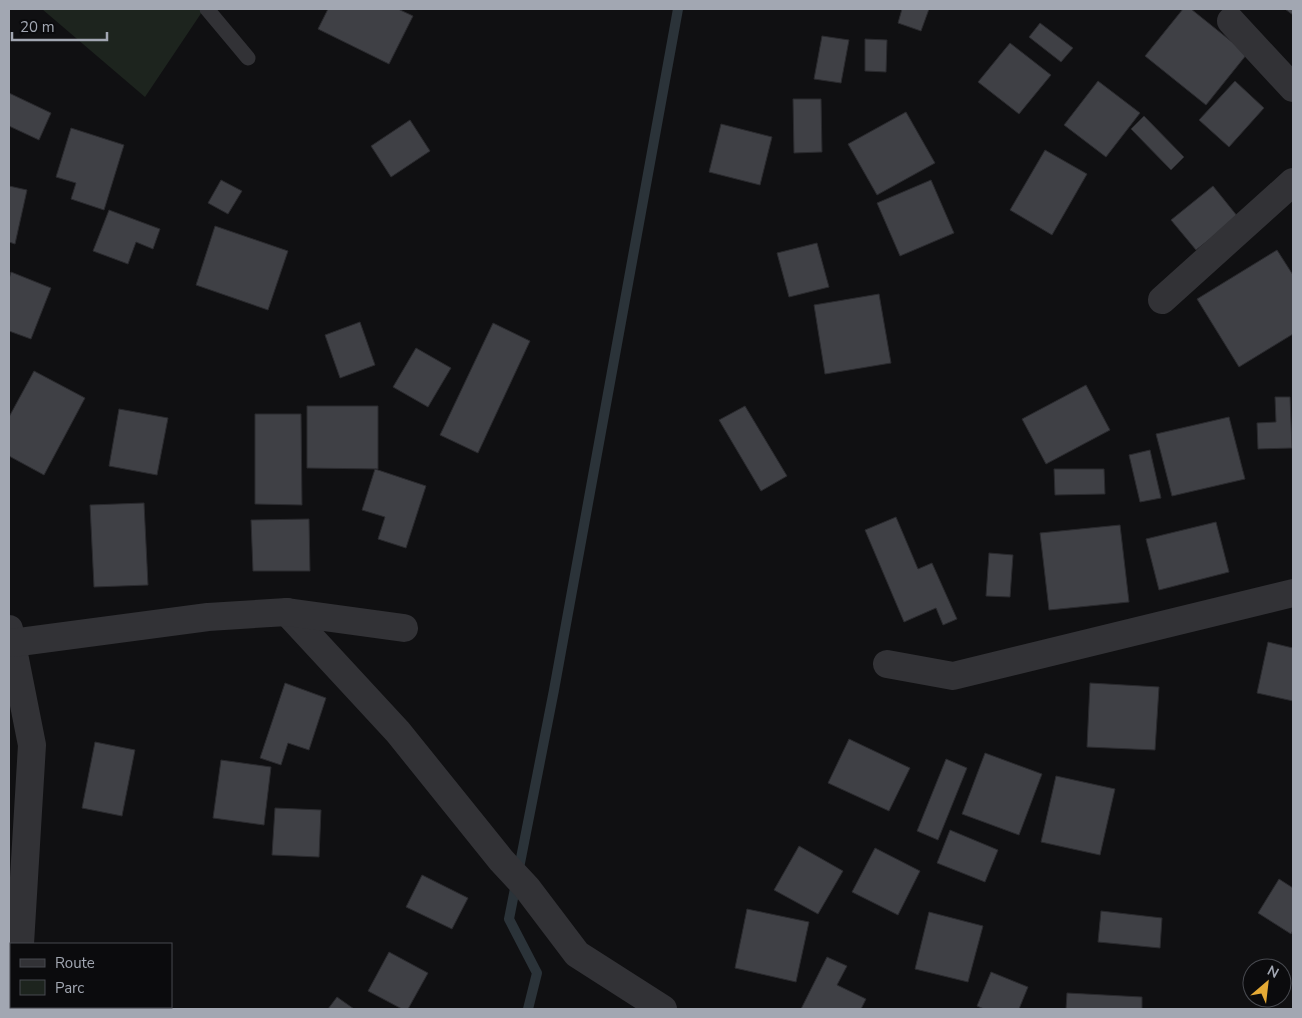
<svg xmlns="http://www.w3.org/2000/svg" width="1302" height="1018" viewBox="0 0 1302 1018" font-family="'Nunito Sans',sans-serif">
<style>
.green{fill:#1d241e}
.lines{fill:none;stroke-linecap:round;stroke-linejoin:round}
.stream{stroke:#2b3339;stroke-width:10}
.building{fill:#3f4045;stroke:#2a2a2e}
.service{stroke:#323236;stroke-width:15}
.minor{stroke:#323236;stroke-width:28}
</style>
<rect width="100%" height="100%" fill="#101012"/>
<!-- green -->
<path class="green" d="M42,9H204L145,97Z"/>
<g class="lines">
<!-- stream -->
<path class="stream" d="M528,1009L537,973L509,919L554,690L678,9"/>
</g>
<!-- building -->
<g class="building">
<path d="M328,9H398L413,16L389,64L318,29Z"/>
<path d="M902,9H929L921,31L898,23Z"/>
<path d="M1183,9H1191L1247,54L1206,105L1145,56Z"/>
<path d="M1285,9H1293V15Z"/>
<path d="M1040,23L1073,48L1061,62L1029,37Z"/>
<path d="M822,36L849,40L841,83L814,79Z"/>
<path d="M865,39L887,40L886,72L865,71Z"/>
<path d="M1010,43L1051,75L1019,114L978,82Z"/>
<path d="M1098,81L1140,113L1106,157L1064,125Z"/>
<path d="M1235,81L1264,108L1229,147L1199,120Z"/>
<path d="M9,93L51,113L39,140L9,126Z"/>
<path d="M793,99H821L822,152L794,153Z"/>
<path d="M906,112L935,163L877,195L848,144Z"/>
<path d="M1144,116L1184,157L1171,170L1131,129Z"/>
<path d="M410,120L430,151L391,177L371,146Z"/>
<path d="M721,124L772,137L760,185L709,172Z"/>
<path d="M71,128L124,145L104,210L71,199L76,183L56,177Z"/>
<path d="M1045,150L1087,174L1052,235L1010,210Z"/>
<path d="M221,180L242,191L228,214L208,203Z"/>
<path d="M931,180L954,233L900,256L877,203Z"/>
<path d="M9,186L27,190L15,244L9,242Z"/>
<path d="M1213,186L1238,217L1196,250L1171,220Z"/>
<path d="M109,210L160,229L153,249L136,242L128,264L93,251Z"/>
<path d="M215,226L288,251L268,310L196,285Z"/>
<path d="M817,243L829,287L789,297L777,253Z"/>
<path d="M1277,250L1293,275V334L1239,367L1197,299Z"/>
<path d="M11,272L51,288L31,339L9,331V279Z"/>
<path d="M879,294L891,363L825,374L814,305Z"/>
<path d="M360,322L375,365L340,378L325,335Z"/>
<path d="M493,323L530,341L478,453L440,435Z"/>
<path d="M416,348L451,368L428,407L393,387Z"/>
<path d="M34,371L85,398L44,475L9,456V417Z"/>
<path d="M1086,385L1110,430L1046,464L1022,419Z"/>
<path d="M1275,397H1290L1292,448L1258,449L1257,423L1276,422Z"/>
<path d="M307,406H378V469L307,468Z"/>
<path d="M745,406L787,476L761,491L719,420Z"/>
<path d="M119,409L168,418L157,475L109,466Z"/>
<path d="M255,414H301L302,505L255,504Z"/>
<path d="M1229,417L1245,479L1172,496L1156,434Z"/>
<path d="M1150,450L1161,498L1140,502L1129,455Z"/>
<path d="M375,469L426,486L406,548L378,539L385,517L362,510Z"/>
<path d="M1054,469H1104L1105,494L1055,495Z"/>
<path d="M144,503L148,585L94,587L90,505Z"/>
<path d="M896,517L918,569L932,563L957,619L943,625L936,608L904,622L865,530Z"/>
<path d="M309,519L310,571H253L251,520Z"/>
<path d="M1216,522L1229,572L1159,590L1146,539Z"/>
<path d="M1120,525L1129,602L1049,610L1040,533Z"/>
<path d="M989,553L1013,555L1010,597L986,596Z"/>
<path d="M1268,642L1293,648V701L1257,693Z"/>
<path d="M285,683L326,698L309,750L288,743L281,765L260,758Z"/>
<path d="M1090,683L1159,687L1155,750L1087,747Z"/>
<path d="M849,739L910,768L889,811L828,783Z"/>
<path d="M95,742L135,750L122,816L82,808Z"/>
<path d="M985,753L1042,774L1019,835L962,814Z"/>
<path d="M946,759L967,768L938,840L917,831Z"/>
<path d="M221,760L271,767L264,825L213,818Z"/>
<path d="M1056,776L1115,789L1100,855L1041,842Z"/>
<path d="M275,808L321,810L319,857L272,855Z"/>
<path d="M950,830L998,850L985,882L937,863Z"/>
<path d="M799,846L843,871L818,914L774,890Z"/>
<path d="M875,848L920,871L898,915L852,892Z"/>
<path d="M422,875L468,898L452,929L406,907Z"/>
<path d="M1279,879L1293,888V930L1291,934L1258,913Z"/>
<path d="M747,909L809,922L796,982L735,968Z"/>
<path d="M1101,911L1162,918L1160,948L1098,942Z"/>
<path d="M929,912L983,926L968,982L915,969Z"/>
<path d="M389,952L428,973L408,1009H402L368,991Z"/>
<path d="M827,957L847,966L837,985L866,999L861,1009H801Z"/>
<path d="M991,972L1028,987L1019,1009H984L977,1006Z"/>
<path d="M9,981L11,982V1007L14,1009H9Z"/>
<path d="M1067,993L1142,997V1009H1066Z"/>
<path d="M337,997L354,1009H328Z"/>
<path d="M85,1007H161L162,1009H85Z"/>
</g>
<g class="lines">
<!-- service -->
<path class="service" d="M207,9L248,58"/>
<!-- minor -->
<g class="minor">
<path d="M1231,21L1293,88"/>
<path d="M1162,300L1293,182"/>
<path d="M287,612L398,732L501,860L527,888L577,954L663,1009"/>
<path d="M9,629L32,745L20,944"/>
<path d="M12,643L208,617L287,612L404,628"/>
<path d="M887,664L953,676L1293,593"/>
<path d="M23,1007L24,1009"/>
</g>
</g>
<!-- border -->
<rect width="1302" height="1018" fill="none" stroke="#a2a7b2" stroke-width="20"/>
<!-- legend -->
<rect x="10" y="943" width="162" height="65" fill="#0b0b0d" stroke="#47494f"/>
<rect x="20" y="959" width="25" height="8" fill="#323236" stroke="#47494f"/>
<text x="55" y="968" font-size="15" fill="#a2a7b2">Route</text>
<rect x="20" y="980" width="25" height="15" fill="#1d241e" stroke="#47494f"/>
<text x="55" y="993" font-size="15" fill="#a2a7b2">Parc</text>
<!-- north arrow -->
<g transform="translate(1267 983) rotate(28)"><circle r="24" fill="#0b0b0d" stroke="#47494f"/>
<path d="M0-4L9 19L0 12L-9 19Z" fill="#e5aa35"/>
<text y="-8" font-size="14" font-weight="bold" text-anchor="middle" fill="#a2a7b2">N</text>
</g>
<!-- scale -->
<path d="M12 32v8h95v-8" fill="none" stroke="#a2a7b2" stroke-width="2.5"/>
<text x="20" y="32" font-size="15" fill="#a2a7b2" stroke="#0b0b0d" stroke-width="4" paint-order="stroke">20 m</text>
</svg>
